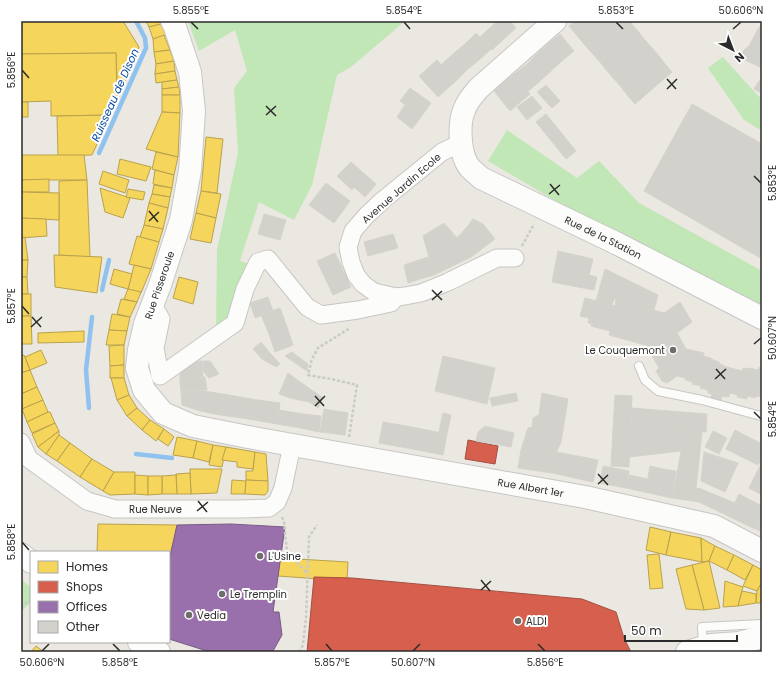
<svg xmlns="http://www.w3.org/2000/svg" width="783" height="673" viewBox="0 0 783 673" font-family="Poppins,sans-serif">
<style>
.green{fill:#c1e7b7}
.homes{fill:#f6d55c;stroke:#b9a24d}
.shops{fill:#d6604d;stroke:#a35043}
.offices{fill:#9970ab;stroke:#785b85}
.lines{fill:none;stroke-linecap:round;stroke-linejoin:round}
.stream{stroke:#90c2ef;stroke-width:4.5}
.building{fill:#d3d1cb;stroke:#d5d3cc}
.lane-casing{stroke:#c7c6c6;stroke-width:10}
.street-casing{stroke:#c7c6c6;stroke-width:19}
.secondary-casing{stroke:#c7c6c6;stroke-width:24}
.path{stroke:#cacac8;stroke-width:2.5;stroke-dasharray:3 2;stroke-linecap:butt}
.lane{stroke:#fcfcfa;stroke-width:8}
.street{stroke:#fcfcfa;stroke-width:17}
.secondary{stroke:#fcfcfa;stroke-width:22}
.ticks{fill:none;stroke:#2b2b2b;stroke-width:1.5}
.poi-dot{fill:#6e6d6a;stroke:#fff;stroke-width:1.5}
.labels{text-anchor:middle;stroke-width:4;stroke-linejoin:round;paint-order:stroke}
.street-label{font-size:10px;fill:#2b2b2b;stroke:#fff}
.poi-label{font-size:10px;fill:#2b2b2b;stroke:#fff;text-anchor:start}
.water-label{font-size:11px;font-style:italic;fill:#064ba4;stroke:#fff}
.neatline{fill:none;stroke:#2b2b2b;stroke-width:1.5}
.ticks-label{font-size:10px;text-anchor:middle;fill:#2b2b2b}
</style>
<rect width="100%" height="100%" fill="#eae8e0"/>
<!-- green -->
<g class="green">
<path d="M188,21H405L351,67L337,75L312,185L294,220L259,202L240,261L249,264L230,314L216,331L217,250L238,153L234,88L247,71L235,30L199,51Z"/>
<path d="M723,57L759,97L762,94V131L744,120L708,68Z"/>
<path d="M507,130L577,178L599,161L639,203L762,271V305L566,207L488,161Z"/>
<path d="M21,579L31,588V602L21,612Z"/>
</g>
<!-- homes -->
<g class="homes">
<path d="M22,21H123L139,47L124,83L117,82L116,53L21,54Z"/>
<path d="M146,21H159L161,24L149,27Z"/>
<path d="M161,24L166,35L153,39L149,27Z"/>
<path d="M164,35L170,50L154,52L153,39Z"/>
<path d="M170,50L174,61L156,64L154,52Z"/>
<path d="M116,53L117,97L110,115L51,116V101L21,102V54Z"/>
<path d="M174,61L175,71L155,74L156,64Z"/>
<path d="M175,71L177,80L156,83L155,74Z"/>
<path d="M177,80L179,87L162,89V82Z"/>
<path d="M179,87L180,95H162V89Z"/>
<path d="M162,95H180V113L162,112Z"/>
<rect x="21" y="102" width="7" height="15"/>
<path d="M162,112L180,113L178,157L146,149Z"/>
<path d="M110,115L92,155L58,156L57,116Z"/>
<path d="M206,137L223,139L217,193L201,191Z"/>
<path d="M156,152L178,157L174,175L152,169Z"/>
<path d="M21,155H84L87,180H21Z"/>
<path d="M120,159L151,167L146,181L117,174Z"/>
<path d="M155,170L174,175L172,188L153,184Z"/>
<path d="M103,171L129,180L125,193L99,184Z"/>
<path d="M49,179V192H21V180Z"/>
<path d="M87,180L90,257L59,255V181Z"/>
<path d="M154,185L172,188L170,197L152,194Z"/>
<path d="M100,188L130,198L123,218L105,212Z"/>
<path d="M128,189L145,192L143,200L126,197Z"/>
<path d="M201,191L221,194L216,218L196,213Z"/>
<path d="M21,192L59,193V220L21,218Z"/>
<path d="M152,194L170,197L168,208L149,203Z"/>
<path d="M149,203L168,208L163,229L144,225Z"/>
<path d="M196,213L216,218L211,243L190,239Z"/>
<path d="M21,218L46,219L47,236L21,238Z"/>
<path d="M144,225L163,229L159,242L140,237Z"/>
<path d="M137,236L159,242L151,269L129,264Z"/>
<path d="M25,237L28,260H21V238Z"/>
<path d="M54,255L102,257L97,293L55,287Z"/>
<path d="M21,260H28L27,277H21Z"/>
<path d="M134,265L151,269L141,293L128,289Z"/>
<path d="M114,269L132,274L128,289L110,284Z"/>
<path d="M21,277H27L28,294H21Z"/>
<path d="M179,277L198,282L193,304L173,298Z"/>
<path d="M128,289L141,292L137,302L124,299Z"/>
<rect x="21" y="294" width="10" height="22"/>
<path d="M121,299L137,302L130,317L117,314Z"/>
<path d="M112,314L130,317L127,331L109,330Z"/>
<path d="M21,316H31L32,344H21Z"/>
<path d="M109,330L127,331L124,345H106Z"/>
<path d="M84,331V342L38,343V333Z"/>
<path d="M124,345V365L110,366L109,346Z"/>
<path d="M41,350L47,363L30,370L25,357Z"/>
<path d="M24,355L30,370L21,373V356Z"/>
<path d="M124,365V378H110V366Z"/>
<path d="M30,370L37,387L21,394V373Z"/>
<path d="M111,378H124L129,395L117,400Z"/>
<path d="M37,387L43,400L22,409L21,394Z"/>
<path d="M129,395L137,408L127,416L117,400Z"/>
<path d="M43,400L48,412L27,422L22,409Z"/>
<path d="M137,408L150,420L142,430L127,416Z"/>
<path d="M48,412H50L55,423L32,433L27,422Z"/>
<path d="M150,420L164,429L156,441L142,430Z"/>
<path d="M55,423L59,431L38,447L32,434Z"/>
<path d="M164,429L174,437L168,446L158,439Z"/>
<path d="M59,431V435L46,454L38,447Z"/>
<path d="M59,435L70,443L57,461L46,454Z"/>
<path d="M177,437L197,441L193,458L173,455Z"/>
<path d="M197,441L213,445L209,462L193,458Z"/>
<path d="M70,443L92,459L80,477L57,461Z"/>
<path d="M213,445L226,447L222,467L209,465Z"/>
<path d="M226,447L255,452L253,469L237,467V462L222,460Z"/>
<path d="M255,452L266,454L268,481L246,480V471H253Z"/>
<path d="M92,459L114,472L103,491L80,477Z"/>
<path d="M190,469H222L217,493L191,494Z"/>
<path d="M114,472H135V494L110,495L103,491Z"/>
<path d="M190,473L191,494H177L176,474Z"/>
<path d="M135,475L148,476V495L135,494Z"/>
<path d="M176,475L177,494H162V476Z"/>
<path d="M148,476H162V494L148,495Z"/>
<path d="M232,480L246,481L245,494H231Z"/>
<path d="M246,480L268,481V491L265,495L245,494Z"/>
<path d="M98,524L177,525L169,561V552H97Z"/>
<path d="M650,527L671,532L666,555L646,550Z"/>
<path d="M671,532L701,538L702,562L666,555Z"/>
<path d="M701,538L715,546L709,561L702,562Z"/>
<path d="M715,546L734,555L727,570L709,561Z"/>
<path d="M659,554L663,588L650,589L647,555Z"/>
<path d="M734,555L753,565L745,580L727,570Z"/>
<path d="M280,558L348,562L347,581L278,576Z"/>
<path d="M709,561L720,608L704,610L692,565Z"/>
<path d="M692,565L704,610L686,609L676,569Z"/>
<path d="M753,565L762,570V582L757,591L743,586Z"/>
<path d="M725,581L743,587L738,606L723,607Z"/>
<path d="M762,582V603H756L757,591Z"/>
<path d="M742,591L756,594V603L738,606Z"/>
<path d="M36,646L44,652H31Z"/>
</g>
<!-- shops -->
<g class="shops">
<path d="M468,440L498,446L495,464L465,459Z"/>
<path d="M314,577L352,578L582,599L616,612L624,638L631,652H307Z"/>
</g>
<!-- offices -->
<path class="offices" d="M231,524L285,527L273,612H279L282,635L273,651H207L169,639V561L177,525Z"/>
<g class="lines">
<!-- stream -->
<g class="stream">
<path d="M99,153L146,48L145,38L136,21"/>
<path d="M102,290L109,260"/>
<path d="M89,408L86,370L92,317"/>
<path d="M136,454L172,458"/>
</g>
</g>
<!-- building -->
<g class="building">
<path d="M498,21H510L516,28L506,37L494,24Z"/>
<path d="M575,21H596L602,29L584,44L569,26Z"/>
<path d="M596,21H611L602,29Z"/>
<path d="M611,21H629L592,53L584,44Z"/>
<path d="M629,21L637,30L600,62L592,53Z"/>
<path d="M494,24L506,37L492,50L480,37Z"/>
<path d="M759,27L762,29V68L743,59L742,53L744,50L749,46Z"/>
<path d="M637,30L644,39L607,71L600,62Z"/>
<path d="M476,33L491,49L479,60L465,44Z"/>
<path d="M560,34L574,51L563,60L549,43Z"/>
<path d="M644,39L652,48L615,80L607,71Z"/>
<path d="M549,43L563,60L551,71L537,54Z"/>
<path d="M465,44L479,60L468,69L454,53Z"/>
<path d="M652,48L659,56L622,88L615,80Z"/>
<path d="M454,53L468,69L456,81L441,65Z"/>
<path d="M537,54L551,71L539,82L526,65Z"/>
<path d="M659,56L665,64L628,96L622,88Z"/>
<path d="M437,60L456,81L438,97L419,76Z"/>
<path d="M665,64L672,72L635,104L628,96Z"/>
<path d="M526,65L539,82L527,92L513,75Z"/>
<path d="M513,75L530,94L510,111L494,91Z"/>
<path d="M759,81L762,83V93L754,89Z"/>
<path d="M546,85L560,101L552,108L537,92Z"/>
<path d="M410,88L431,103L421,117L400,101Z"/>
<path d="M532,96L542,108L527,120L517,107Z"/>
<path d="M692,104L762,144V259L644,191Z"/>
<path d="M405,105L421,117L412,129L397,117Z"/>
<path d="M546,114L576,151L566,159L536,122Z"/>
<path d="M351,162L376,184L365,197L354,187L352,190L337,176Z"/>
<path d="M326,183L350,201L334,223L309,205Z"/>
<path d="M264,214L286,220L280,240L258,234Z"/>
<path d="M473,219L483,224L495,239L483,248L467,227Z"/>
<path d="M444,223L457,238L471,257L434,275L423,236Z"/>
<path d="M467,227L483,248L471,257L457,238Z"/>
<path d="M393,234L398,248L368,256L364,242Z"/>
<path d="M558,251L593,259L589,275L597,277L594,290L552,282Z"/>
<path d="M335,253L351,287L333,295L317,261Z"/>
<path d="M428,257L434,275L420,279L416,261Z"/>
<path d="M416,261L420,279L408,283L404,265Z"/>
<path d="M605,269L658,295L654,310L614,299L612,305L596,301Z"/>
<path d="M268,297L273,311L255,318L250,303Z"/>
<path d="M585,298L615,306L616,300L664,313L680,302L692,322L677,333L686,349L704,353L703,356L711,358V359L719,362V364L723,365V366L742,371L743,368L749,369V368L758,370L759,367L762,368V397L756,396L755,398L747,396V399L737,397L738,395L730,393L729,397L722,396L721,401L711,398L712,394L708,393V390L700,388L701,386L692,384L693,382L685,380V378L677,376L667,383L662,381L656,371L659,368L650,352L656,348L609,335L610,331L591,326L592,324L588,323L589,318L580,316Z"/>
<path d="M280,308L287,327L269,334L261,315Z"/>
<path d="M287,327L293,345L275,352L269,334Z"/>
<path d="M261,342L270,353L262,359L253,349Z"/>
<path d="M292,352L308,364L307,371L285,356Z"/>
<path d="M270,353L280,364L276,367L262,359Z"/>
<path d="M443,356L495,368L487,404L435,391Z"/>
<path d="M202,361L203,377L180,380V371H183L184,362Z"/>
<path d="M203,361H210L219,374L209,378L203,371Z"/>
<path d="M288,373L296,379L290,398L279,394Z"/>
<path d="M205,377L207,390L181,391L180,380Z"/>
<path d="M296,379L323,398L318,408L309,402L290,398Z"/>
<path d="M181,391H204L200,411L182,405Z"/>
<path d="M204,391L223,394L220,415L200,411Z"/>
<path d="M516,393L518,401L492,406L490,398Z"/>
<path d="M542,393L568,399L561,442L555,455L521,450L528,428L532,427L533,418L539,415Z"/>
<path d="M223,394L246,398L242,418L220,415Z"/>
<path d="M615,395L632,396L629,467L611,466Z"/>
<path d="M246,398L258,400L254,420L242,418Z"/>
<path d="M258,400L280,403L277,424L254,420Z"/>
<path d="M632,408L707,414L706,432L631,426Z"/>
<path d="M324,409L348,413L345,435L320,432Z"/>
<path d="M279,410L303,414L301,428L277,424Z"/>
<path d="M443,413L451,415L447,434L439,432Z"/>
<path d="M303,414L321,416L319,432L301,428Z"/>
<path d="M383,422L412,427L407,448L379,443Z"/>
<path d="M485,426L514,433L511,447L476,441L478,432Z"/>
<path d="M631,426L685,430L681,451L629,457Z"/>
<path d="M412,427L427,430L423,451L407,448Z"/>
<path d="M427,430L447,434L443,455L423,451Z"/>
<path d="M685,430L702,432L696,488L675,484Z"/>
<path d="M735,430L762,444V458L758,465L726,449Z"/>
<path d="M713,431L727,438L719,454L705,447Z"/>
<path d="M521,450L555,455L552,473L518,468Z"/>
<path d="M557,452L598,460L593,482L552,473L555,455Z"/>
<path d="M704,452L738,463L725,492L701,481Z"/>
<path d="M762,462V495L749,488Z"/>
<path d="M603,466L629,471L626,488L600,483Z"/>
<path d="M650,466L663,469L658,495L649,493L652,480L648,478Z"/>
<path d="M663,469L676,471L672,498L658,495Z"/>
<path d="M629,475L652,480L649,493L626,488Z"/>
<path d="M675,484L701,489L699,502L672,498Z"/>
<path d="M701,489L735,503L728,516L699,502Z"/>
<path d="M739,494L762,506V516L755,529L728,516Z"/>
<path d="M762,517V532L756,529Z"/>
</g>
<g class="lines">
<!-- lane casing -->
<g class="lane-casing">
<g id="lane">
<path d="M639,366L645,380L658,391L702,400L757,415L762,416"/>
<path d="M703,646L702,627L762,624"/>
</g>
</g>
<!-- street casing -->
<g class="street-casing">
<g id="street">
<path d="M461,143L442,152L383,200L367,215L353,231L348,247L351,262L356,275L363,284L374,292L396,297L405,296L421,293L448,282L497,258H515"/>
<path d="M152,303L161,319L155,348L160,376L235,323L245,289L258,262L268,259L307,307L321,315L358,310L391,303L396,297"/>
<path id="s1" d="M21,442L29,459L87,501L115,509H239L269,508L277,502L283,488L292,445"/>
</g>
</g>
<!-- secondary casing -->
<g class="secondary-casing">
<g id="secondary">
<path id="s2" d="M172,21L175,27L190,72L194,111L190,170L181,220L160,285L145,324L139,350L137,368L144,390L163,413L193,426L248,437L585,497L714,526L762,551"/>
<path id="s3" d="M555,21L479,88C474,94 468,100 465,108C458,122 459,155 470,168C473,171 478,175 481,178L618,244L762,318"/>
<path d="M21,554L31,562"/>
<path d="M139,642L152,650L159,652"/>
<path d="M687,652L711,645L739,643L762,637"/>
</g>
</g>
<!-- path -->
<g class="path">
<path d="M522,246L534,224"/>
<path d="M349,437L357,385L331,379L308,375L312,359L318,348L350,328"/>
<path d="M282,517L284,522L287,552L307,573"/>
<path d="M21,607L31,599"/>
<path d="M299,652L303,645L306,618L309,537L317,525"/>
</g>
<!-- lane -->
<use href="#lane" class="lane"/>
<!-- street -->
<use href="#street" class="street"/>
<!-- secondary -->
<use href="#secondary" class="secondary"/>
</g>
<!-- ticks -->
<path class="ticks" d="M191,22L198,29M404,22L410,29M616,22L623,29M733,29L741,22M22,70L29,78M667,79L676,89M667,89L677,79M266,106L276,116M266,115L276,106M754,176L761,183M550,184L559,195M549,194L560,185M149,211L158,222M149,221L159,212M432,290L442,300M432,300L442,291M22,306L29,314M32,317L41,327M31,327L42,317M754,344L761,338M716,369L725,379M715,379L726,369M315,396L324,406M315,406L325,396M754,412L761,419M598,474L608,485M598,484L608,475M198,501L207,512M197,511L208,502M22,542L29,550M481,580L490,591M481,590L491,581M113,644L120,651M326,644L332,651M538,644L545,651M42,651L49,644M413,651L420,644"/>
<!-- markers -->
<g class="poi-dot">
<circle cx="673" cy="350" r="4"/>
<circle cx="260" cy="556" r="4"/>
<circle cx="222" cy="594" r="4"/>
<circle cx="189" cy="615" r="4"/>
<circle cx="518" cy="621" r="4"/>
</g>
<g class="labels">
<!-- street labels -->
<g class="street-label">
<text transform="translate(401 188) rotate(-41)" y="4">Avenue Jardin Ecole</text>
<text dy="4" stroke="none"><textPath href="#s3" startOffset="339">Rue de la Station</textPath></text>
<text transform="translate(159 285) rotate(-71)" y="4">Rue Pisseroule</text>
<text dy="4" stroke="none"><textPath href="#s2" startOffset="787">Rue Albert 1er</textPath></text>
<text dy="4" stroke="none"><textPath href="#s1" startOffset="160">Rue Neuve</textPath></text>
</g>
<!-- poi labels -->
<g class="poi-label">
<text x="665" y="354" text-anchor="end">Le Couquemont</text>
<text x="268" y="560">L'Usine</text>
<text x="230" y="598">Le Tremplin</text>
<text x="197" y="619">Vedia</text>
<text x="526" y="625">ALDI</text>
</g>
<!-- water labels -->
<g class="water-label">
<text transform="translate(115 95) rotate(-66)" y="4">Ruisseau de Dison</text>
</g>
</g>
<!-- border -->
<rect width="783" height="673" fill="none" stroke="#ffffff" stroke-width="44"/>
<!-- legend -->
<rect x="30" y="551" width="140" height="92" fill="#ffffff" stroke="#aaaaaa"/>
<rect x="38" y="561" width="20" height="12" fill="#f6d55c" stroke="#aaaaaa"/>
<text x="66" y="571" font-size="12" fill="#2b2b2b">Homes</text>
<rect x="38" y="581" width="20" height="12" fill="#d6604d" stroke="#aaaaaa"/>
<text x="66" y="591" font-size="12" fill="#2b2b2b">Shops</text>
<rect x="38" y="601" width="20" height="12" fill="#9970ab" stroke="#aaaaaa"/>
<text x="66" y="611" font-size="12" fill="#2b2b2b">Offices</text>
<rect x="38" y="621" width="20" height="12" fill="#d3d1cb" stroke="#aaaaaa"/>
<text x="66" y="631" font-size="12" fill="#2b2b2b">Other</text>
<!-- north arrow -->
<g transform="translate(733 50) rotate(138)" stroke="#ffffff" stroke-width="3" paint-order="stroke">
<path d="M0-3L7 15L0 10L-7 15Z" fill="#2b2b2b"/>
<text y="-6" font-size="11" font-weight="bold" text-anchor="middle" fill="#2b2b2b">N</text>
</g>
<!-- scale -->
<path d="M625 635v6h112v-6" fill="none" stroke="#2b2b2b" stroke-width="2"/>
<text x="631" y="635" font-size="12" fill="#2b2b2b" stroke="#ffffff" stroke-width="3" paint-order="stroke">50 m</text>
<rect x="22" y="22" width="739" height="629" class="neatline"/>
<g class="ticks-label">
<text x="191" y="14">5.855°E</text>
<text x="404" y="14">5.854°E</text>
<text x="616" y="14">5.853°E</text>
<text x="741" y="14">50.606°N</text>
<text transform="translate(11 70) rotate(-90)" y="4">5.856°E</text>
<text transform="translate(772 183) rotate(-90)" y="4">5.853°E</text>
<text transform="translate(11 306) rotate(-90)" y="4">5.857°E</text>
<text transform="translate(772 338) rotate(-90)" y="4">50.607°N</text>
<text transform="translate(772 419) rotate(-90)" y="4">5.854°E</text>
<text transform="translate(11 542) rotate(-90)" y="4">5.858°E</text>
<text x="42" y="666">50.606°N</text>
<text x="120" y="666">5.858°E</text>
<text x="332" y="666">5.857°E</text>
<text x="413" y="666">50.607°N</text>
<text x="545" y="666">5.856°E</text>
</g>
</svg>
